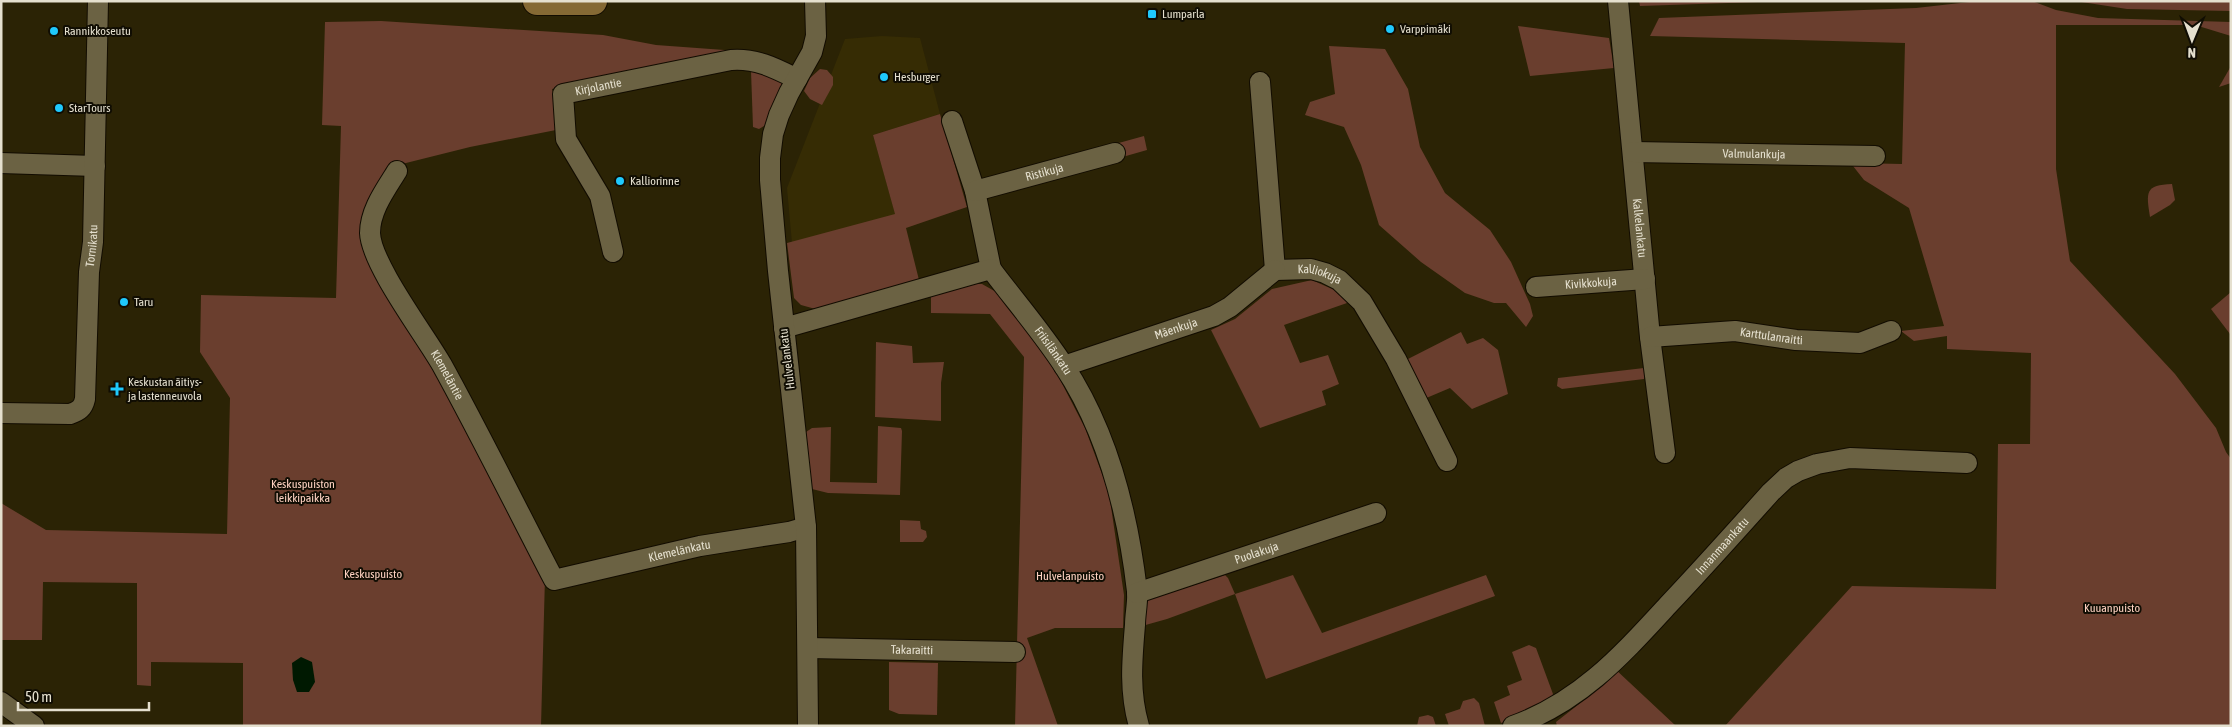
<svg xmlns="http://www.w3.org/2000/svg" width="2232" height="727" viewBox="0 0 2232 727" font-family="'Asap Condensed',sans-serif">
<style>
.built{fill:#362c04}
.green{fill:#6a3e2e}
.water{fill:#001901}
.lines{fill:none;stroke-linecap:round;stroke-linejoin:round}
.street-casing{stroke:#120c00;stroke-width:22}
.secondary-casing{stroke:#120c00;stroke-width:30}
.street{stroke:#6b6243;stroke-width:20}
.secondary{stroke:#856934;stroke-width:28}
.poi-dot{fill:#1fc9fd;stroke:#100d03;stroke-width:2}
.labels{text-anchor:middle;stroke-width:4;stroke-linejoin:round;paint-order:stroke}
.poi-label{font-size:12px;fill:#e5e0cf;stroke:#100d03;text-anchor:start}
.street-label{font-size:12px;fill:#e5e0cf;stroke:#100d03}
.park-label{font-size:12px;fill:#fdd1c1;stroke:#100d03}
</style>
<rect width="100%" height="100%" fill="#2b2305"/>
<!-- built -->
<path class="built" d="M882,36L920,38L940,114L873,135L912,273L797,299L787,188L845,39Z"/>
<!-- green -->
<g class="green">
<path d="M1639,1H1787L1640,6Z"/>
<path d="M1978,1H2032L2056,10L2098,18L2231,22V36L2195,25H2056V169L2070,261L2175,374L2216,428L2226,452L2231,459V726H1725L1852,586L1996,589L1998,444H2030L2031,353L1947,349V336L1914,341L1901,331L1944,326L1909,208L1864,180L1853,166L1855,163L1902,164L1905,43L1650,36L1659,18L1916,8Z"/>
<path d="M2075,1H2231V11L2127,9Z"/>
<path d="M381,21L603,35L656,45L738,51L552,89L561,129L470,147L386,168L366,220L432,361L545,577L541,726H243V663L151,662V686L137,685V583L43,582L42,640H1V503L46,530L227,534L230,398L200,352L201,295L336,298L341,126L322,125L325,22Z"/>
<path d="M1518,26L1609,38L1614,68L1530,76Z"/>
<path d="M1329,46L1385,49L1408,89L1420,147L1445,193L1490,230L1511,262L1530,304L1533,316L1526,327L1506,303H1494L1465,293L1421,262L1379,225L1361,165L1344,127L1305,115L1310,102L1335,94Z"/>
<path d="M755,66L785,83L767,124L759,129L753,127L751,71Z"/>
<path d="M2231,66V83L2219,87Z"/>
<path d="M820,69L827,70L833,77V85L822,105L810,99L804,91L810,78Z"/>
<path d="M940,114L967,207L906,228L919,280L819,310L801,305L794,298L787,243L895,214L873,135Z"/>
<path d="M1144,136L1147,150L1119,158L1115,144Z"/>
<path d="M2172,184L2175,200L2170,205L2150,217C2146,192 2145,185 2172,184Z"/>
<path d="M1312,280L1341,293L1347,303L1284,325L1300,363L1328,355L1339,384L1322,391L1326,405L1260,428L1211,330L1235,319L1272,289Z"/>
<path d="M965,284H982L998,293L1054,368L1085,428L1109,493L1124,595L1123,628H1055L1027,638L1058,726H1015L1024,357L990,314L931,313V296Z"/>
<path d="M2231,292V334H2230L2211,309Z"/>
<path d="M1461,332L1467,344L1483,338L1498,350L1508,394L1472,409L1450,388L1424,399L1406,360Z"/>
<path d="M876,342L912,346L913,363L944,362L941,383V421L875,417Z"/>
<path d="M1644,368L1646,373L1644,379L1562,389L1557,386L1558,378Z"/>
<path d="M878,426L901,428L902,431L900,495L828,493L812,489L806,432L812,428L831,427L830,482L877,483Z"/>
<path d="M900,520L920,521L921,529L926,531L927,537L923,542H900Z"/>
<path d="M1225,575L1228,578L1235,594L1293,575L1322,633L1486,575L1495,596L1266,679L1235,594L1167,619L1142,626V619L1148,600Z"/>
<path d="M1529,645L1536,648L1553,694L1549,704L1501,723L1494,702L1510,695L1507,686L1522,680L1512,652Z"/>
<path d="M889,662L938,663L937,715L899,714L889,710Z"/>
<path d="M1614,668L1676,726H1557L1556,722L1588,697Z"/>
<path d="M1474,698L1479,703L1485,726H1449L1445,714L1460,709L1463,701Z"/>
<path d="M1428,715L1433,717L1436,726H1417L1419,717Z"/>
</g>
<!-- water -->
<path class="water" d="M301,657L312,662L315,682L309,692H297L293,680L292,663Z"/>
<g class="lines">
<!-- street casing -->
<g class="street-casing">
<g id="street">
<path id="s1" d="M1618,1L1650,337L1665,453"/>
<path id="s2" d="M1260,82L1275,270L1311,269L1325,273L1339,280L1362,302L1396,359L1447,461"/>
<path d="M952,121L975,191L991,269"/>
<path id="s3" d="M1633,152L1875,156"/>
<path d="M1,163L95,166"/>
<path id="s4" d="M397,171C386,189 370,210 370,233C371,264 425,335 442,365C481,436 517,509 554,580L700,546L789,532L806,527"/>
<path id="s5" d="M975,191L1115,153"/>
<path id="s6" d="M613,252L600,196L566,139L563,94L731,60C756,58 775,68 797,79"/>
<path id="s7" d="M1536,287L1645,279"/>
<path id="s8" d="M784,328L991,269C1015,301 1042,332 1064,366C1107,431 1128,513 1137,591C1138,602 1135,614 1135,625C1132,660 1129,692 1139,726"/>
<path id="s9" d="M1650,337L1735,331L1796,340L1860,343L1891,331"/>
<path id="s10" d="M1064,366L1214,316L1230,307L1275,270"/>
<path id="s11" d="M1,413L70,414C79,411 83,408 85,399L89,272L93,242L98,1"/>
<path id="s12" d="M1137,593L1376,513"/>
<path id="s13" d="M808,648L1015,652"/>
<path d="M1,702L34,726"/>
<path d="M808,726L806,527L778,271L770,180V158L773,134L779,115L789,93L812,52L816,36L815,1"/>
<path id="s14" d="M1513,726C1580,702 1621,656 1668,605C1703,568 1737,530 1771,492L1786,478L1798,471L1817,464L1850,458L1967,463"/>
</g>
</g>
<!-- secondary casing -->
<g class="secondary-casing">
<path id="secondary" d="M537,1H593"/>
</g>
<!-- street -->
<use href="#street" class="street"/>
<!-- secondary -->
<use href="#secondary" class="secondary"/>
</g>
<!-- markers -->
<g class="poi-dot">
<rect x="1147" y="9" width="10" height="10" rx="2.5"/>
<circle cx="1390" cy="29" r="5"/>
<circle cx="54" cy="31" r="5"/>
<circle cx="884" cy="77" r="5"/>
<circle cx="59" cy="108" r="5"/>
<circle cx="620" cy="181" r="5"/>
<circle cx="124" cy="302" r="5"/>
<path d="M114.5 381.5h5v5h5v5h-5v5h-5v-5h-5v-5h5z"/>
</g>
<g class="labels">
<!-- poi labels -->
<g class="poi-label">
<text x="1162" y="18">Lumparla</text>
<text x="1400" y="33">Varppimäki</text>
<text x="64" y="35">Rannikkoseutu</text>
<text x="894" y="81">Hesburger</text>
<text x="69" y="112">StarTours</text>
<text x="630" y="185">Kalliorinne</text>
<text x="134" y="306">Taru</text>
<text x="128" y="386">Keskustan äitiys-<tspan x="128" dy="14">ja lastenneuvola</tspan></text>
</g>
<!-- street labels -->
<g class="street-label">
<text dy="4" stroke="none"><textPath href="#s6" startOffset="205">Kirjolantie</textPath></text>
<text dy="4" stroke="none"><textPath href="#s3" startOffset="121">Valmulankuja</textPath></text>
<text dy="4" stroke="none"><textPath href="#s5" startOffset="72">Ristikuja</textPath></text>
<text dy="4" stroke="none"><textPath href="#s1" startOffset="228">Kalkelankatu</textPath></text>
<text dy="4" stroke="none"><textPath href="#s11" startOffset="245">Tornikatu</textPath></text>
<text dy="4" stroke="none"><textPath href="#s2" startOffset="234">Kalliokuja</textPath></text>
<text dy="4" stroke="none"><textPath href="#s7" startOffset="55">Kivikkokuja</textPath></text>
<text dy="4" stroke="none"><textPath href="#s10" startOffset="118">Mäenkuja</textPath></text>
<text dy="4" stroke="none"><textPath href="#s9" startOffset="122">Karttulanraitti</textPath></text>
<text dy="4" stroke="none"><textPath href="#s8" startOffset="318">Friisilänkatu</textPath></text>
<text transform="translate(787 359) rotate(-97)" y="4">Hulvelankatu</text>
<text dy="4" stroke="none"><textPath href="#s4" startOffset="231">Klemeläntie</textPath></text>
<text dy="4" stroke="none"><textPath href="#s14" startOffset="279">Innanmaankatu</textPath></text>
<text dy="4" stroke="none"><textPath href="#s4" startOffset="591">Klemelänkatu</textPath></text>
<text dy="4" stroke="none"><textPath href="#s12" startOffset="126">Puolakuja</textPath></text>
<text dy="4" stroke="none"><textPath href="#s13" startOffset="104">Takaraitti</textPath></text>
</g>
<!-- park labels -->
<g class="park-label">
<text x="303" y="488">Keskuspuiston<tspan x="303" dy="14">leikkipaikka</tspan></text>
<text x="373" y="578">Keskuspuisto</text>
<text x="1070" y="580">Hulvelanpuisto</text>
<text x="2112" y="612">Kuuanpuisto</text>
</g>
</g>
<!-- border -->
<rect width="2232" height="727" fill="none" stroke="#e5e0cf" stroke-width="5"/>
<!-- north arrow -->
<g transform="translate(2192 40) rotate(181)" stroke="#100d03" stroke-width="4" paint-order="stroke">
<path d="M0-4L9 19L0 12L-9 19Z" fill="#e5e0cf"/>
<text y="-8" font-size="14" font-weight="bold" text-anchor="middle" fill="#e5e0cf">N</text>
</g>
<!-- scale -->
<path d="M18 702v8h131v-8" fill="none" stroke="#e5e0cf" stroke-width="2.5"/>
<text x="25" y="702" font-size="15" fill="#e5e0cf" stroke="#100d03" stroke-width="4" paint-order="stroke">50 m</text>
</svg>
